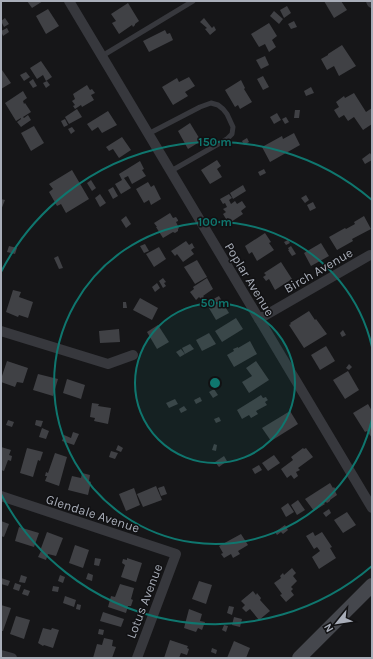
<svg xmlns="http://www.w3.org/2000/svg" width="373" height="659" viewBox="0 0 373 659" font-family="Karla,sans-serif">
<style>
.building{fill:#404145}
.lines{fill:none;stroke-linecap:round;stroke-linejoin:round}
.service{stroke:#37383d;stroke-width:5}
.minor{stroke:#37383d;stroke-width:10}
.secondary{stroke:#45474d;stroke-width:14}
.ring{fill:none;stroke:#0f766e;stroke-width:2}
.labels{text-anchor:middle;stroke-width:3;stroke-linejoin:round;paint-order:stroke}
.street-label{font-size:13px;fill:#a8adb8;stroke:#111113}
.centre{fill:#0f766e;stroke:#111113;stroke-width:2}
.ring-label{font-size:12px;text-anchor:middle;font-weight:bold;fill:#0f766e;stroke:#111113;stroke-width:3;stroke-linejoin:round;paint-order:stroke}
</style>
<rect width="100%" height="100%" fill="#161618"/>
<!-- building -->
<g class="building">
<path d="M27,1H43L32,8Z"/>
<path d="M324,1H341L347,10L334,18Z"/>
<path d="M128,3L139,21L135,24V25L133,27L132,25L119,34L112,23L116,21L111,14Z"/>
<path d="M287,6L291,13L284,18L280,10Z"/>
<path d="M48,9L59,26L46,34L36,16Z"/>
<path d="M274,11L283,19L279,24L270,16Z"/>
<path d="M5,18L9,24L4,27L1,21Z"/>
<path d="M204,18L212,28L214,26L216,30L210,35L205,29L207,28L200,22Z"/>
<path d="M294,21L297,27L291,29L288,24Z"/>
<path d="M269,23L277,36L272,40L276,47L269,52L265,44L259,47L251,34Z"/>
<path d="M7,28L9,32L3,36L1,31Z"/>
<path d="M165,30L167,34L170,33L173,40L149,52L143,41Z"/>
<path d="M342,45L356,66L339,76L334,66L327,70L321,59L328,55V54Z"/>
<path d="M265,56L269,65L261,69L256,60Z"/>
<path d="M41,61L52,77L46,81L43,75L37,79L30,68Z"/>
<path d="M2,70L11,83L1,89V71Z"/>
<path d="M26,72L30,77L24,81L20,75Z"/>
<path d="M263,76L269,87L263,90L257,79Z"/>
<path d="M189,77L195,86L185,92L188,96L173,105L162,87L177,78L179,82Z"/>
<path d="M33,79L37,86L33,88L29,82Z"/>
<path d="M241,80L245,88L244,89L252,102L240,109L238,105L235,107L225,90Z"/>
<path d="M47,81L50,85L46,88L43,83Z"/>
<path d="M87,85L90,90L92,89L95,93L91,95L94,100L82,107L81,105L75,109L73,106L75,105L72,101L75,99L73,94Z"/>
<path d="M311,87L314,93L306,96L304,91Z"/>
<path d="M23,91L27,98L23,101L24,104L25,103L31,112L23,117L24,118L28,115L31,120L21,127L17,122L21,119V118L16,121L5,103Z"/>
<path d="M354,93L366,112L372,108V124L363,130L354,117L348,121L344,115L339,118L334,110L339,107L336,102L344,96L345,98Z"/>
<path d="M77,109L82,117L69,124L65,117Z"/>
<path d="M295,110H300L299,118H294Z"/>
<path d="M108,111L117,125L102,133L98,127L92,131L87,124Z"/>
<path d="M277,113L281,120L274,124L270,117Z"/>
<path d="M286,117L289,122L285,124L282,119Z"/>
<path d="M65,119L68,125L64,127L61,121Z"/>
<path d="M190,123L201,141L188,149L178,131Z"/>
<path d="M34,126L44,143L31,151L21,133Z"/>
<path d="M72,127L75,131L71,134L68,129Z"/>
<path d="M294,133L300,145L270,162L262,147L282,136L283,139Z"/>
<path d="M122,137L131,150L119,158L113,149L109,151L106,147Z"/>
<path d="M247,138L249,142L244,145L242,141Z"/>
<path d="M370,153L372,156V160L365,164L362,159Z"/>
<path d="M217,160L221,166L217,169L222,177L210,184L201,170Z"/>
<path d="M140,161L144,169L142,170L146,176L132,184L128,176L124,178L131,188L121,194L115,184L122,180L119,174Z"/>
<path d="M264,169L266,173L260,176L258,172Z"/>
<path d="M72,170L89,199L66,213L61,204L57,206L49,192L53,189L49,184Z"/>
<path d="M91,180L96,188L92,191L87,183Z"/>
<path d="M148,182L151,187L154,185L161,199L151,205L149,200L144,203L136,189Z"/>
<path d="M243,185L246,191L233,199L230,193Z"/>
<path d="M113,187L118,196L113,199L108,190Z"/>
<path d="M100,194L106,203L100,207L95,198Z"/>
<path d="M229,194L232,198L229,200L231,204L235,201L237,204L242,201L246,207L241,211L243,214L231,222L228,218L226,219L223,214L226,212L223,209L227,207L225,203L223,204L220,199Z"/>
<path d="M306,195L309,200L305,203L301,198Z"/>
<path d="M1,199L5,200L1,210Z"/>
<path d="M313,202L316,208L310,211L307,205Z"/>
<path d="M170,213L173,218L176,217L178,220V221L176,222L179,228L178,229V231L175,233L173,232L163,238L156,227H157L154,223Z"/>
<path d="M126,216L131,224L126,228L121,220Z"/>
<path d="M364,216L371,229L352,239L353,241L337,250L329,237L345,228L346,229L355,224L354,222Z"/>
<path d="M265,233L271,242L269,243L274,250L257,261L252,252L249,254L245,246Z"/>
<path d="M288,240L290,243L286,245L284,242Z"/>
<path d="M186,241L189,245L192,243L194,247H195L191,250L194,254L183,262L177,254L175,256L171,251Z"/>
<path d="M321,243L329,256L311,266L304,253Z"/>
<path d="M145,244L149,251L144,253L140,246Z"/>
<path d="M9,246L17,248L15,254L7,252Z"/>
<path d="M291,246L296,254L292,256L288,250H289L288,248Z"/>
<path d="M159,247L166,259L154,267L146,254Z"/>
<path d="M58,256L63,268L59,269L54,258Z"/>
<path d="M197,260L207,277L195,284L184,267Z"/>
<path d="M281,262L292,279L275,290L269,279L266,281L263,277L266,275L264,273Z"/>
<path d="M163,278L166,282L164,283L166,286L163,288L159,281Z"/>
<path d="M207,278L213,289L203,296L204,297L201,299L199,297L196,300L190,292L194,289L193,287Z"/>
<path d="M157,283L160,288L155,292L152,287Z"/>
<path d="M13,290L21,292L19,297L33,302L28,318L19,315L18,317L6,312Z"/>
<path d="M219,296L229,313L216,320L206,303Z"/>
<path d="M140,298L158,308L152,320L133,310Z"/>
<path d="M123,302H126L127,308H123Z"/>
<path d="M309,311L315,320L316,319L327,334L304,348L289,325L291,324L290,323Z"/>
<path d="M236,318L243,329L222,342L215,331Z"/>
<path d="M158,325L169,342L157,349L147,332Z"/>
<path d="M119,329L120,342L100,343L99,331Z"/>
<path d="M343,330L346,335L342,337L340,333Z"/>
<path d="M209,333L216,344L202,351L196,340Z"/>
<path d="M250,341L257,354L234,367L227,355L234,351L233,349L238,347V348Z"/>
<path d="M190,344L194,349L185,354L182,348Z"/>
<path d="M326,346L335,361L320,370L311,355Z"/>
<path d="M181,349L185,354L180,357L176,352Z"/>
<path d="M7,361L28,368L23,383L17,382L15,387L1,382V379Z"/>
<path d="M256,361L269,380L249,393L242,382L252,376L246,368Z"/>
<path d="M349,364L352,367L349,370L346,368Z"/>
<path d="M348,371L359,390L345,399L333,380Z"/>
<path d="M38,374L58,379L53,396L33,390Z"/>
<path d="M67,379L85,385L81,399L63,393Z"/>
<path d="M214,389L218,395L213,398L209,392Z"/>
<path d="M261,395L263,398L266,397L267,399L268,400L265,402L267,405L256,411L258,414L251,418L249,415L242,419L237,410Z"/>
<path d="M200,397L202,401L196,404L194,400Z"/>
<path d="M175,399L178,404L169,408L166,403Z"/>
<path d="M92,403L99,404L98,406L111,408L108,424L94,421L95,418L90,417Z"/>
<path d="M368,404L372,411V438L367,431L365,432L353,413Z"/>
<path d="M184,406L187,410L181,413L179,409Z"/>
<path d="M290,411L298,424L271,441L262,428Z"/>
<path d="M219,417L221,421L216,423L214,419Z"/>
<path d="M8,420L14,422L12,427L6,425Z"/>
<path d="M36,420L43,421L41,427L35,425Z"/>
<path d="M42,428L49,431L46,439L39,437Z"/>
<path d="M73,432L79,434L74,445L62,441L64,435L71,438Z"/>
<path d="M214,444L217,445L216,451L212,450Z"/>
<path d="M118,445L123,448L121,452L116,450Z"/>
<path d="M1,447L11,450L9,455L12,456L11,461L8,460L4,471L1,470Z"/>
<path d="M27,448L43,452L40,461L38,460L33,477L20,473Z"/>
<path d="M303,448L304,449L306,448L313,457L298,468L300,470L296,472L298,476L294,479L291,475L287,478L281,469L293,460L291,457Z"/>
<path d="M111,451L118,453L115,459L109,457Z"/>
<path d="M55,453L67,457L59,486L45,481L47,476H45L46,472L48,473Z"/>
<path d="M274,455L280,463L268,471L262,463Z"/>
<path d="M224,456L227,461L219,467L215,462Z"/>
<path d="M259,465L262,470L255,474L252,469Z"/>
<path d="M82,473L90,475L89,481L91,482L88,495L68,490L72,476L81,478Z"/>
<path d="M330,483L333,488L334,487L336,490L335,491L337,495L330,500V501L327,503L326,502L324,503L325,504L314,511L305,499Z"/>
<path d="M156,486L162,500L143,507L137,494Z"/>
<path d="M164,486L167,494L161,496L158,488Z"/>
<path d="M134,488L140,505L126,511L119,494Z"/>
<path d="M298,500L305,510L297,515L291,505Z"/>
<path d="M288,503L294,512L286,517L281,508Z"/>
<path d="M329,509L331,513L326,517L323,513Z"/>
<path d="M347,512L356,525L343,533L334,520Z"/>
<path d="M1,521L9,524L4,537L1,536Z"/>
<path d="M285,525L288,530L283,534L281,532L277,535L275,532Z"/>
<path d="M19,527L39,533L34,547L15,541Z"/>
<path d="M47,532L63,538L56,556L48,554L46,560L38,557L41,551H40Z"/>
<path d="M313,532L315,536L322,532L332,547L330,548L336,558L319,569L312,557L320,551L317,547L314,549L306,536Z"/>
<path d="M241,534L248,545L238,551L240,554L233,558L231,554L224,558L221,554L223,553L219,546Z"/>
<path d="M75,545L89,550L83,568L69,563Z"/>
<path d="M95,558L101,559L99,566L94,565Z"/>
<path d="M127,558L142,563L136,582L121,577L125,565L122,563L123,559L127,560Z"/>
<path d="M292,568L296,573L293,576L297,581L291,587L293,589L291,591L294,595L286,602L280,595L282,594L274,583L281,578L280,576L283,573L284,575Z"/>
<path d="M88,573L93,575L92,581L86,579Z"/>
<path d="M21,575L27,577L25,583L19,582Z"/>
<path d="M60,575L65,577L63,583L58,581Z"/>
<path d="M1,578L10,581L8,586L1,584Z"/>
<path d="M199,581L212,585L206,604L192,599Z"/>
<path d="M15,583L21,585L19,591L13,589Z"/>
<path d="M120,584L134,588L131,599L133,600L131,606H128L126,613L108,607L111,596L115,597Z"/>
<path d="M53,586L59,587L58,592L52,591Z"/>
<path d="M24,589L30,591L28,596L22,594Z"/>
<path d="M253,591L256,595L257,593L261,598L260,600L270,611L259,620L250,609L246,612L242,608L245,605L241,601Z"/>
<path d="M65,596L76,600L74,607L63,603Z"/>
<path d="M77,604L81,605L80,610L76,609Z"/>
<path d="M1,605L11,608L3,631H1Z"/>
<path d="M229,606L234,607L232,615L227,613Z"/>
<path d="M189,609L202,614L200,621L205,622L202,630L198,628L196,632L184,628Z"/>
<path d="M103,612L124,619L121,627L100,621Z"/>
<path d="M16,616L30,620L24,639L10,634Z"/>
<path d="M234,617L242,619L240,627L232,625Z"/>
<path d="M224,625L228,626L226,632L222,630Z"/>
<path d="M43,628L51,630L52,628L59,630L53,648L44,645L43,646L38,643Z"/>
<path d="M99,629L104,630L103,635L98,634Z"/>
<path d="M104,638L113,640L112,646L116,647L112,658H93L97,644L102,645Z"/>
<path d="M170,640L188,646L187,648L189,649L187,655L181,653L179,658H164Z"/>
<path d="M234,641L250,648L246,658H227Z"/>
<path d="M212,648L217,650L216,654L211,652Z"/>
</g>
<g class="lines">
<!-- service -->
<g class="service">
<path d="M102,56L193,1"/>
<path d="M148,134L200,107L211,103L218,105L223,109L227,114L233,127L232,134L227,139L171,171"/>
</g>
<!-- minor -->
<g class="minor">
<path d="M69,1L372,508"/>
<path d="M371,1L372,3"/>
<path d="M259,319L370,255"/>
<path d="M1,331L108,364L133,355"/>
<path d="M1,496L176,554L137,658"/>
<path d="M1,655L12,658"/>
</g>
<!-- secondary -->
<path class="secondary" d="M299,658L372,585"/>
</g>
<!-- distance rings -->
<circle cx="215" cy="383" r="80" fill="#0f766e" fill-opacity=".12"/>
<g class="ring">
<circle cx="215" cy="383" r="80"/>
<path d="M372 419A161 161 0 1 1 372 347"/>
<path d="M372 566A241 241 0 0 1 1 494M1 272A241 241 0 0 1 372 200"/>
</g>
<g class="labels">
<!-- street labels -->
<g class="street-label">
<text transform="translate(318 270) rotate(-30)" y="5">Birch Avenue</text>
<text transform="translate(250 279) rotate(59)" y="5">Poplar Avenue</text>
<text transform="translate(93 513) rotate(18)" y="5">Glendale Avenue</text>
<text transform="translate(144 601) rotate(-69)" y="5">Lotus Avenue</text>
</g>
</g>
<circle cx="215" cy="383" r="6" class="centre"/>
<g class="ring-label">
<text x="215" y="146">150 m</text>
<text x="215" y="226">100 m</text>
<text x="215" y="307">50 m</text>
</g>
<!-- border -->
<rect width="373" height="659" fill="none" stroke="#a8adb8" stroke-width="4"/>
<!-- north arrow -->
<g transform="translate(337 623) rotate(240)" stroke="#111113" stroke-width="3" paint-order="stroke">
<path d="M0-3L7 15L0 10L-7 15Z" fill="#a8adb8"/>
<text y="-6" font-size="11" font-weight="bold" text-anchor="middle" fill="#a8adb8">N</text>
</g>
</svg>
